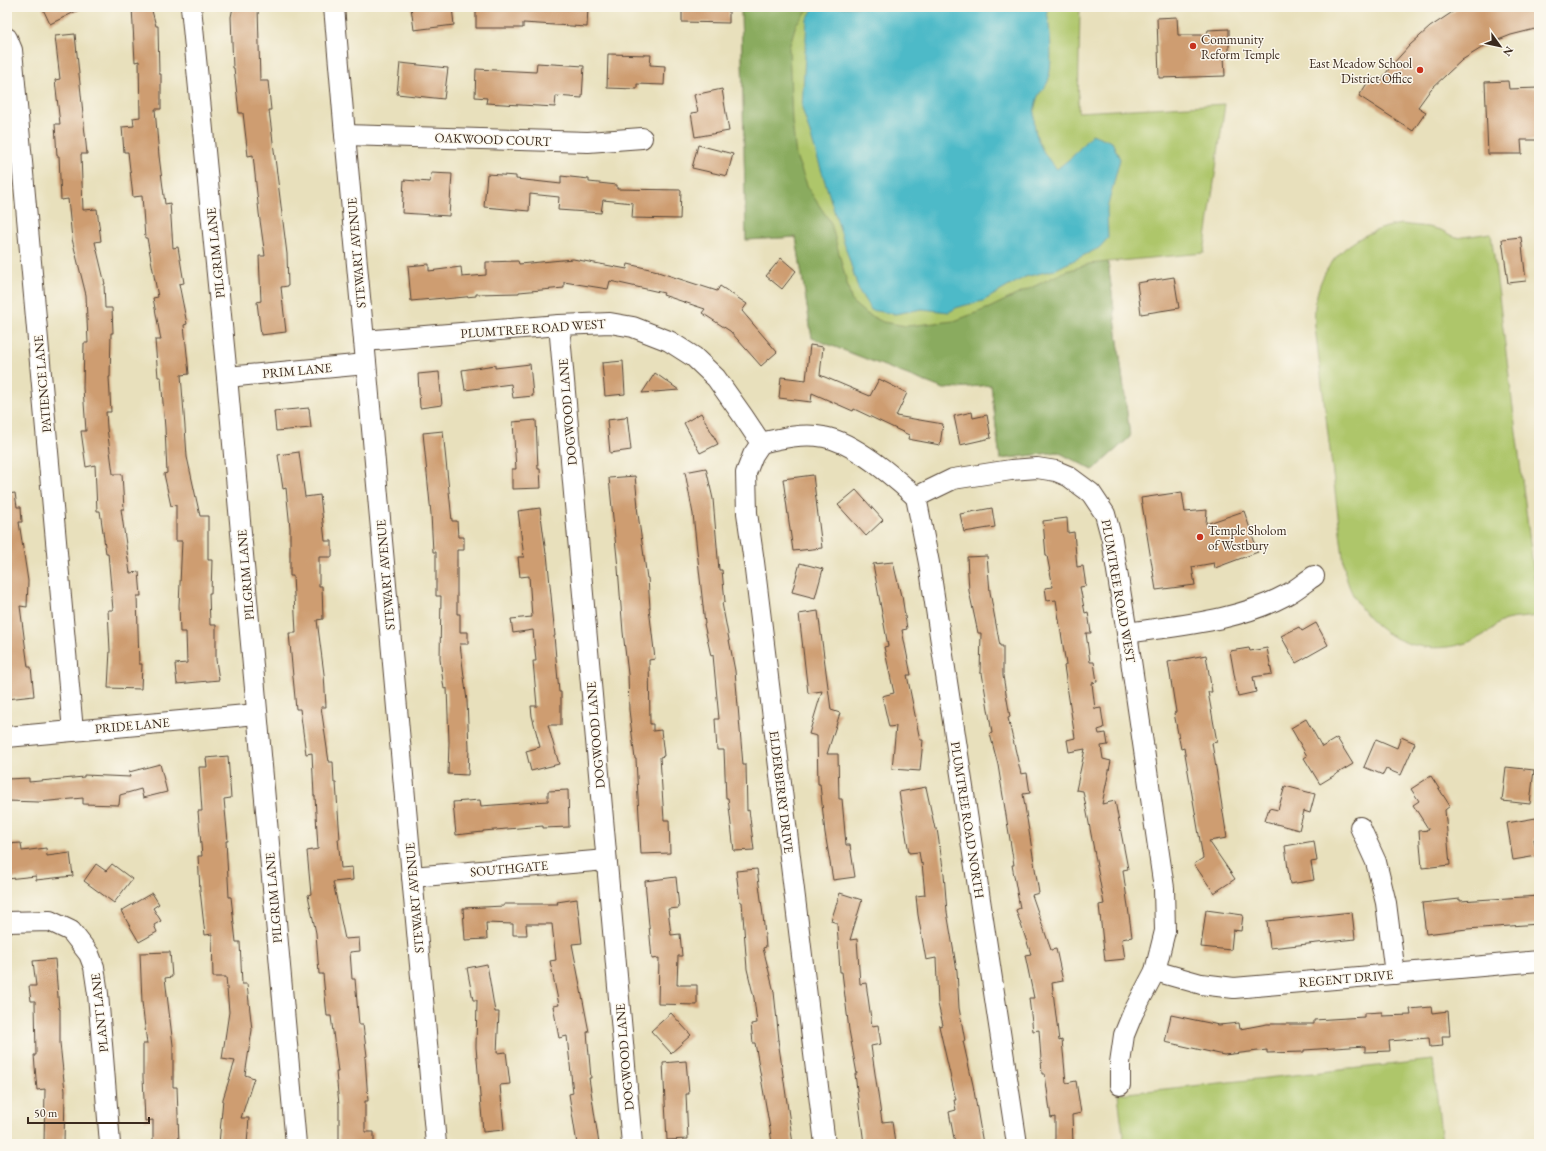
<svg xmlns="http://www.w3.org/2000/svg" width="1546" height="1151" viewBox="0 0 1546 1151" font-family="'EB Garamond',serif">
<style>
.green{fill:#aec66b;stroke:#747844}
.forest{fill:#8aab5f;stroke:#626a3e}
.water{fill:#4dbac8;stroke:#447273}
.building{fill:#ce9d71}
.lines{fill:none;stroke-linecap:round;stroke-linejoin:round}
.minor-casing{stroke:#554536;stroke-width:22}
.minor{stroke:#fff;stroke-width:20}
.poi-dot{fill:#c8321e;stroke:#fbf7ec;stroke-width:1.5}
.labels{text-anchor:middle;stroke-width:3;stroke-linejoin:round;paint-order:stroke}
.poi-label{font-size:13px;fill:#3b2a1e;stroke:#fbf7ec;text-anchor:start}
.street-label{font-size:13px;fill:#3b2a1e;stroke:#fbf7ec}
</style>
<rect width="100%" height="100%" fill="#fbf7ec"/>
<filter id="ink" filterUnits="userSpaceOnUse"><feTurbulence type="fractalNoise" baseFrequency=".025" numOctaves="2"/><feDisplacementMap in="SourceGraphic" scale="8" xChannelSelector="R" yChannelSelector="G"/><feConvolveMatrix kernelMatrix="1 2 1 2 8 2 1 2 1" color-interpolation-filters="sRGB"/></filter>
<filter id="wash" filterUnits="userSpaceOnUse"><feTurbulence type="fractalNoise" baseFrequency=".012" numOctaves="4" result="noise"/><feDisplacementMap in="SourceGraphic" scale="16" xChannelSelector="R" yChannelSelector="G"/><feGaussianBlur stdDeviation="0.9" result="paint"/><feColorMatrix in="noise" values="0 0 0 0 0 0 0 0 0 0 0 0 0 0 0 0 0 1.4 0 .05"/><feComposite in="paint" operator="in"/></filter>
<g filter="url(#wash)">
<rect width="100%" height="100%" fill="#e8e0bc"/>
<!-- green -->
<g class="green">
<path d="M741,7H1080L1078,112L1225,104L1204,253L1108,262L1130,437L1093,470L1058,452L1000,459L991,385L944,389L812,338L796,237L746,240Z"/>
<path d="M1401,224L1428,227L1441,230L1456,238L1491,233L1539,614V616C1531,617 1509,618 1503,621C1498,623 1495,627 1491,630C1481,637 1469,643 1458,645C1405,658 1357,623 1345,573L1315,327C1310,270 1347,233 1401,224Z"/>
<path d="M1433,1060L1442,1144H1124L1118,1094Z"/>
</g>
<!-- forest -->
<path class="forest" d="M741,7H811L796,24L789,48L792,121L796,156L809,190L831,223L852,302L865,313L883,322L906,326L954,321L989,308L1064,272L1089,264L1108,262L1130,437L1093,470L1058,452L1000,459L991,385L944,389L812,338L796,237L746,240Z"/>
<!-- water -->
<path class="water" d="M814,7H1044L1047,10C1050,33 1053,55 1049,78C1048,86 1039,91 1037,99C1029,125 1038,150 1057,169L1073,156L1092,134L1112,142L1120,159L1107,209L1108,238L1099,248L1054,270L1025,277L983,301L958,307L949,312L922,309L895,314L871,310L859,291L802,108L807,19Z"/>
<g id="blocks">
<!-- building -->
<g class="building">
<path d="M42,7H85L50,24Z"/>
<path d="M132,7H151L156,26H158L159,74H161V109H155L159,156L165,204L170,203L173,248L178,247L184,283L179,284L187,324L184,325L189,374L181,375L185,427L187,457L200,516H208V560H212L211,593H209L210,625H216V660L219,680L177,684L175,664L187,663L186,632H180L179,605L182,541H176V505L171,506L164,474L167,473L165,428L161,377H158L155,340H161L153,298L158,297L147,238H145L142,196L133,197L128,152H124L122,127L134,126L133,118L140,117L139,61L135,62Z"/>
<path d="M233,7H258L260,81H268L271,110H269L287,254L288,286L281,287L286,332L261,335L257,302L261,301L259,256H265L259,213L253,155L248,156L243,113H239L234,68H233L231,17Z"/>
<path d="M411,7H452L454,25L414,30Z"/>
<path d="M476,7H588L587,27L523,23V28H476Z"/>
<path d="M682,7H729V23L682,22Z"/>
<path d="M1460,7H1539V28L1511,35L1488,44L1462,60L1431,89L1418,107L1426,112L1413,131L1359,96L1371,77L1380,82L1391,66L1410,45L1430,27Z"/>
<path d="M1177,17L1178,35H1207L1208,30L1229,29V56H1224L1225,76L1159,78L1157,18Z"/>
<path d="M75,34L87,154H81L83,210L97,209L101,241L95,242L105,284H104L105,308H112L113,333H111L110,377H109L111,412H106L107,428L113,474H122L124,509H121L130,573L139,572L141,596H137L139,664H142L141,689L108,688L110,650L108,610H113L108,553H106L100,511H97L95,465L86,467L81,431H86L83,388L84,343H88L86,295L72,239L68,199L61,200L59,156H57L55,124H60L55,80L60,79L55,36Z"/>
<path d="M608,54L651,55L650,65L665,66L664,85L637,84V89L607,88Z"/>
<path d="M400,63L448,68L444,99L397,94Z"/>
<path d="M537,63L584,66L582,98L556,96L555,107L486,103L487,98L475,97L476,69L536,72Z"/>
<path d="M1508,81L1509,89L1539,88V140H1521L1522,154H1488L1485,82Z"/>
<path d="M722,89L729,131L695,137L691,113L698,112L694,95Z"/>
<path d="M698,145L733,154L727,176L692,168Z"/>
<path d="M431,173L452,174L449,216L402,213L404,180L430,182Z"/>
<path d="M487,174L516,176V179L561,184V176L589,179V182L617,185V189L681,190L680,219L632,218L633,203L603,200L601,213L558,210L559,197L530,194L529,211L484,207Z"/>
<path d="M1521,237L1526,281L1508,283L1502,239Z"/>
<path d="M781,258L796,271L782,289L766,276Z"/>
<path d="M573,259L627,269L628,264L658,271V272L717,291L720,286L747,304L742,311L777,352L761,366L730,331L702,313L705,309L663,295L664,293L610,281L608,289L564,282V288L519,292V293L476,294V296L444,299V298L411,301L408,266L429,264V271L461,267L462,277L486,275V262L518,261L519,264Z"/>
<path d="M1174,277L1179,308L1141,314L1137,283Z"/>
<path d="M810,345L823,347L820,375L870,396L879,379L907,393L896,416L943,424L940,445L908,439L909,435L854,409L853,411L812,393L811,402L779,398L781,377L806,380Z"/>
<path d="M623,361L625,394L605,396L602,363Z"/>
<path d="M530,364L533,396L513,398L511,384L465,390L462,370L495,365V368Z"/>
<path d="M439,372L442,405L420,408L418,374Z"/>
<path d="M655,373L679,390L642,393Z"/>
<path d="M309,408L311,428L276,431L274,411Z"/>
<path d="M972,412L973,418L987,415L991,438L960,445L954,416Z"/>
<path d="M701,413L718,444L700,453L684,423Z"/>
<path d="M627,415L631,450L610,453L607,420L625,418Z"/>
<path d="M536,420L538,469H540L541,488L512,489V469H516L513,422Z"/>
<path d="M443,431L452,521H457L458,537H464V550H457V614H460V632H468V644H460L467,701L469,748L468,775L448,774L449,742L447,688L444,689L440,659L441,596H436V552H433L431,514L423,433Z"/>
<path d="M299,452L305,497L320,495L325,541H332V557H319V586H322L323,619L317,620L324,674L326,707H321L329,762H333L334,783H336L340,839H338L341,868L352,867L353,880L333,882L345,939L359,938L360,951L350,952L352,979H355L359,1025H363L367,1056L365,1057L368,1101H365V1132H374V1144H339V1105L336,1072H338L331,1016H327L323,974H319L316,933L308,895L311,894L307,851L318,849L315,796H314L312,753L306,754L300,709H296L289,633H296L293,576H290V528L286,488L283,489L278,455Z"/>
<path d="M706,468L713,499L719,570H722L725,602L722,603L735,671L743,765H746L747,811L749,810L754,850L734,851L728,798H726L724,750H717L715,719H719L713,655L711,656L704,624H705L693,514L685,472Z"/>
<path d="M813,475L822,548L793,551L783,479Z"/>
<path d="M635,476L638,507H637L647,578H648L650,608H649L655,659L649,660L650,724H653V731L661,730L664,756L660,757L664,820H669L670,853L641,854L636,759H635L629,710L628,674L623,632L618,568L609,478Z"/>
<path d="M856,490L883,520L866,536L838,505Z"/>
<path d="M1182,492L1185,512L1207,510L1206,524L1244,511L1258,552L1215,568L1214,563L1192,567L1195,585L1156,590L1141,498Z"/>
<path d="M15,493L17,507H21L22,522H19L28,581L27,607L20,606L28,667H31L34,696L7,699V494Z"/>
<path d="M540,508L546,554H547L555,636H554L559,692H561V725H548L559,764L531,771L526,751L540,747L532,716L531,706H537L533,661H536L533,630L513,633L511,619L532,617L529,576L520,577L518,557H524L518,511Z"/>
<path d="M992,508L995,527L964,532L960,514Z"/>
<path d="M1067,518L1068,533L1074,532L1077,567L1083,566L1086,586L1080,587L1085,613L1088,612L1091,633H1086L1090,662H1094L1097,682L1092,683L1095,709L1101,708L1104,728L1098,730L1099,734L1106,733L1108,745L1101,746L1103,759L1111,761L1102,804L1115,801L1128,869L1123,870L1132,937L1122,939L1125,959L1105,961L1099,905L1104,904L1083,791L1076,790L1085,749L1069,752L1067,740L1075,738L1064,666L1066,665L1056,600L1047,601L1045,588L1053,587L1047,556H1046L1043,521Z"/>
<path d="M987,556L990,592L1000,646H1003V676L1010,717L1008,718L1021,774L1027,773L1030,793L1023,794L1039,893L1032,895L1051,950L1056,949L1063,981L1052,983L1059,1041L1062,1040L1066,1083L1076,1081L1081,1113L1072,1115L1073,1144H1055V1117L1051,1118L1045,1074H1042L1039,1030L1033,1031L1029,998H1034L1025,955L1031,954L1016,910L1020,908L1012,865H1014L998,765L990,734L992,733L982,673H980L981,633H978L969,591L967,557Z"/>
<path d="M893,562L901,596H902L907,629L902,630L911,675H907L920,740H923L920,771L892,769L896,726L889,727L882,696L894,693L884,647L888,646L873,564Z"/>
<path d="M800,563L823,569L815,598L792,592Z"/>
<path d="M818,611L831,710L840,713L827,754H838L839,799H842L846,845H850L855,877L833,880L825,833L820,784H818L817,736L809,734L822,691L808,693L799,614Z"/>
<path d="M1316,623L1328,645L1296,663L1281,636L1299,627L1302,631Z"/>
<path d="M1249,648L1250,651L1267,648L1272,674L1253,677L1256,692L1238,696L1230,651Z"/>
<path d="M1206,655L1212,692H1208L1217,742L1212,743L1227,838L1209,841L1235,879L1214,893L1194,864L1203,858L1184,748L1181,749L1174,713L1176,712L1168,662Z"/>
<path d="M1306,719L1322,747L1337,738L1353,764L1320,784L1304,758L1307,756L1291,728Z"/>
<path d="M1401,737L1415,743L1401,775L1386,769L1383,775L1364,767L1376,739L1397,748Z"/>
<path d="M228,756L231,798L224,799L228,841H226L229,897H231L236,942H240L242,984H247L252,1030L245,1075L254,1078L241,1118H249L247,1144H219L223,1099L235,1061L222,1059L229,1012L226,977H213L212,934L205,935L200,890L198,856H202L198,811H202L199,767H207L206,758Z"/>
<path d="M160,764L167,792L143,798L141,789L120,795L119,805L83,804V798L39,802L7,801V779L29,778V782L84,777V775L130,777L129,772Z"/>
<path d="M1506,767L1534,770L1530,804L1502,801Z"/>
<path d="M1431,776L1450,806L1445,810L1450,865L1422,868L1419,831L1429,830L1413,805L1419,801L1411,789Z"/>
<path d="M1285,786L1315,794L1310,813L1304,811L1299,830L1265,821L1269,808L1278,810Z"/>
<path d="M926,787L935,829H937L944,874L947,912L957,971L959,1008L965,1041H963L973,1085L983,1144H955L949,1112L956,1110L954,1100H956L939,1026L943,1025L938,1004L936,958L926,960L918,915L916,896L925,895L922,863L921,864L919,852L909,853L899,792Z"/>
<path d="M568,790L569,827L543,828V826L483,831V832L456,835L453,802L480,800L481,806L548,801V791Z"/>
<path d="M1536,818L1539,838L1534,839L1537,856L1513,860L1507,823Z"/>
<path d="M1314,841L1317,861L1311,862L1314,880L1290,884L1285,846Z"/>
<path d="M21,843L22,851L46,848L47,856L70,853L73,876L36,880V876L7,879V844Z"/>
<path d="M96,864L106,871L112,864L132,879L114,903L84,881Z"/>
<path d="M757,869L763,915L766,947L763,948L774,992L779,1040H778L793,1144H772L770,1129L755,1043H753L751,1024L757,1023L754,998L747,969L742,902H740L736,871Z"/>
<path d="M676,877L679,908L668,909L671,935L680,934L682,956H678L677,985H697V1005L658,1004L659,958L652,959L645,881Z"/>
<path d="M152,893L159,904L153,908L161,921L154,925L157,932L139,942L121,911Z"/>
<path d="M840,893L862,900L850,940L857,939L860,984L866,983L872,1026L878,1025L881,1044L871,1046L882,1122L892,1121L895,1144H864L855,1074H857L849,1030L842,972H840L837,923L831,921Z"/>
<path d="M1539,896V924L1467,929L1426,934L1422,903L1460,899V901Z"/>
<path d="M577,899L582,943L572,944L589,1032H587L591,1078H589L599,1144H577L569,1094L573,1093L567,1036L559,1038L553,1006L559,1005L550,961L556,960L552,924H526L527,935H513V924L486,923L487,939L465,940L463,908L504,906V904H558L557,902Z"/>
<path d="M1206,910L1243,915L1241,931L1233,930L1231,950L1201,947Z"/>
<path d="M1352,912L1355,939L1270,948L1267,921Z"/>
<path d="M170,952L172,977L165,978L173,1045V1087H177L179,1144H153V1120L145,1121L143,1077V1044H147L142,1002L140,953Z"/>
<path d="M55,959L59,1009H60V1043L65,1091L64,1144H44L45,1089L37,1090L34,1055H36L35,1001H31L29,986H36L33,961Z"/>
<path d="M487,964L495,1012H499L497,1053L506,1052L510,1084L500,1085L504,1130L483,1132L476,1047L477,1000H473L467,968Z"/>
<path d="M1431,1007L1432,1013L1448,1011L1450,1036H1442L1443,1046L1430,1047L1429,1038L1389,1041L1390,1051L1365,1052V1046L1304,1050V1052L1267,1053V1050L1224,1055L1165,1042L1171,1015L1219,1025L1239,1023L1240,1029L1267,1024H1314V1020L1364,1017V1013L1382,1012V1016L1411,1015L1410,1009Z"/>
<path d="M671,1013L691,1035L671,1053L651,1031Z"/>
<path d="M686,1061L689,1094H686L688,1139L667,1140L663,1063Z"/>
</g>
</g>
</g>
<g filter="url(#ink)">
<use href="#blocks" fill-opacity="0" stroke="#554536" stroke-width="1"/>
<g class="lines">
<!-- minor casing -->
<g class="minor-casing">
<g id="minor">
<path d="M191,7L227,377L296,1144"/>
<path d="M334,7L345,135L367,373L436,1144"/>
<path d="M7,38L12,50L73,731"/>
<path d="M345,135L588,142L642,138"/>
<path d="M559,325L632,1144"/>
<path d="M364,341L559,325L610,323L633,327L669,341L694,357L716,378L743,416L761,443"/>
<path d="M227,377L366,364"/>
<path d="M761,443L753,455L746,473L747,513L754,562L825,1144"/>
<path d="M761,443C781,438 803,433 824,437C854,442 894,477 916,497"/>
<path d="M916,497L953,479L1011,470L1037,468L1056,471L1068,476L1091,493L1105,514L1112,540L1127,633L1164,888L1165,931L1155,971L1133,1013L1124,1035L1120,1063V1085"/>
<path d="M916,497L929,563L1017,1144"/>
<path d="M1127,633C1180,625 1238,621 1286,595C1296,590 1305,582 1314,576"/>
<path d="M7,737L257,714"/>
<path d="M1360,827L1376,862L1386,903L1395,974"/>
<path d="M412,877L606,860"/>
<path d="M7,922L50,921L71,931L89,954L94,967L98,994L110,1144"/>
<path d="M1155,971L1201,984L1234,988L1539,961"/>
</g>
</g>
<!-- minor -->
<use href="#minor" class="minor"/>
</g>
</g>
<!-- markers -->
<g class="poi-dot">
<circle cx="1193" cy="46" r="4"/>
<circle cx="1420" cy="70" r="4"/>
<circle cx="1200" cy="537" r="4"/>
</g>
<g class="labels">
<!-- poi labels -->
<g class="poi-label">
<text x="1201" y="44">Community<tspan x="1201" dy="15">Reform Temple</tspan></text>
<text x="1412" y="68" text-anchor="end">East Meadow School<tspan x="1412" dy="15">District Office</tspan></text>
<text x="1208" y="535">Temple Sholom<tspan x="1208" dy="15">of Westbury</tspan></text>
</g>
<!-- street labels -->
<g class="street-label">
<text transform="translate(493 139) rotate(2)" y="5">OAKWOOD COURT</text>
<text transform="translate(215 253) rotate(-96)" y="5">PILGRIM LANE</text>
<text transform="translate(356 253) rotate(-95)" y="5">STEWART AVENUE</text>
<text transform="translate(533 328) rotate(-4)" y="5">PLUMTREE ROAD WEST</text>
<text transform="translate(297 370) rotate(-5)" y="5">PRIM LANE</text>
<text transform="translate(42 384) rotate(-95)" y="5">PATIENCE LANE</text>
<text transform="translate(567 412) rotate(-95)" y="5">DOGWOOD LANE</text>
<text transform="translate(245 575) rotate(-95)" y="5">PILGRIM LANE</text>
<text transform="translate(385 575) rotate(-95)" y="5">STEWART AVENUE</text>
<text transform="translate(1119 591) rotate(80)" y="5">PLUMTREE ROAD WEST</text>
<text transform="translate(132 725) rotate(-5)" y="5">PRIDE LANE</text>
<text transform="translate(595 735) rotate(-95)" y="5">DOGWOOD LANE</text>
<text transform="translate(782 792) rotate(83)" y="5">ELDERBERRY DRIVE</text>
<text transform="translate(968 820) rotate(81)" y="5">PLUMTREE ROAD NORTH</text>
<text transform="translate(509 868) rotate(-5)" y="5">SOUTHGATE</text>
<text transform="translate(273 898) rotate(-95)" y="5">PILGRIM LANE</text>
<text transform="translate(414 898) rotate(-95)" y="5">STEWART AVENUE</text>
<text transform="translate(1346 978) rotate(-5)" y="5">REGENT DRIVE</text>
<text transform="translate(99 1013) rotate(-96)" y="5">PLANT LANE</text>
<text transform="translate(624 1057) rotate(-95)" y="5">DOGWOOD LANE</text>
</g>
</g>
<!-- margin -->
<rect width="1546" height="1151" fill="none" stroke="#fbf7ec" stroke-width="24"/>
<!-- north arrow -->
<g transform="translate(1500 46) rotate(123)" stroke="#fbf7ec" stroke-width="3" paint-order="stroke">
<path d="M0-3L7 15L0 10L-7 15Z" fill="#3b2a1e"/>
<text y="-6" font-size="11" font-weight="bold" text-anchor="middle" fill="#3b2a1e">N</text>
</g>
<!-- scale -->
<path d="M28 1117v6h121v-6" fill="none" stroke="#3b2a1e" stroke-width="2"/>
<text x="34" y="1117" font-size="12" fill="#3b2a1e" stroke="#fbf7ec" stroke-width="3" paint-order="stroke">50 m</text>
</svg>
